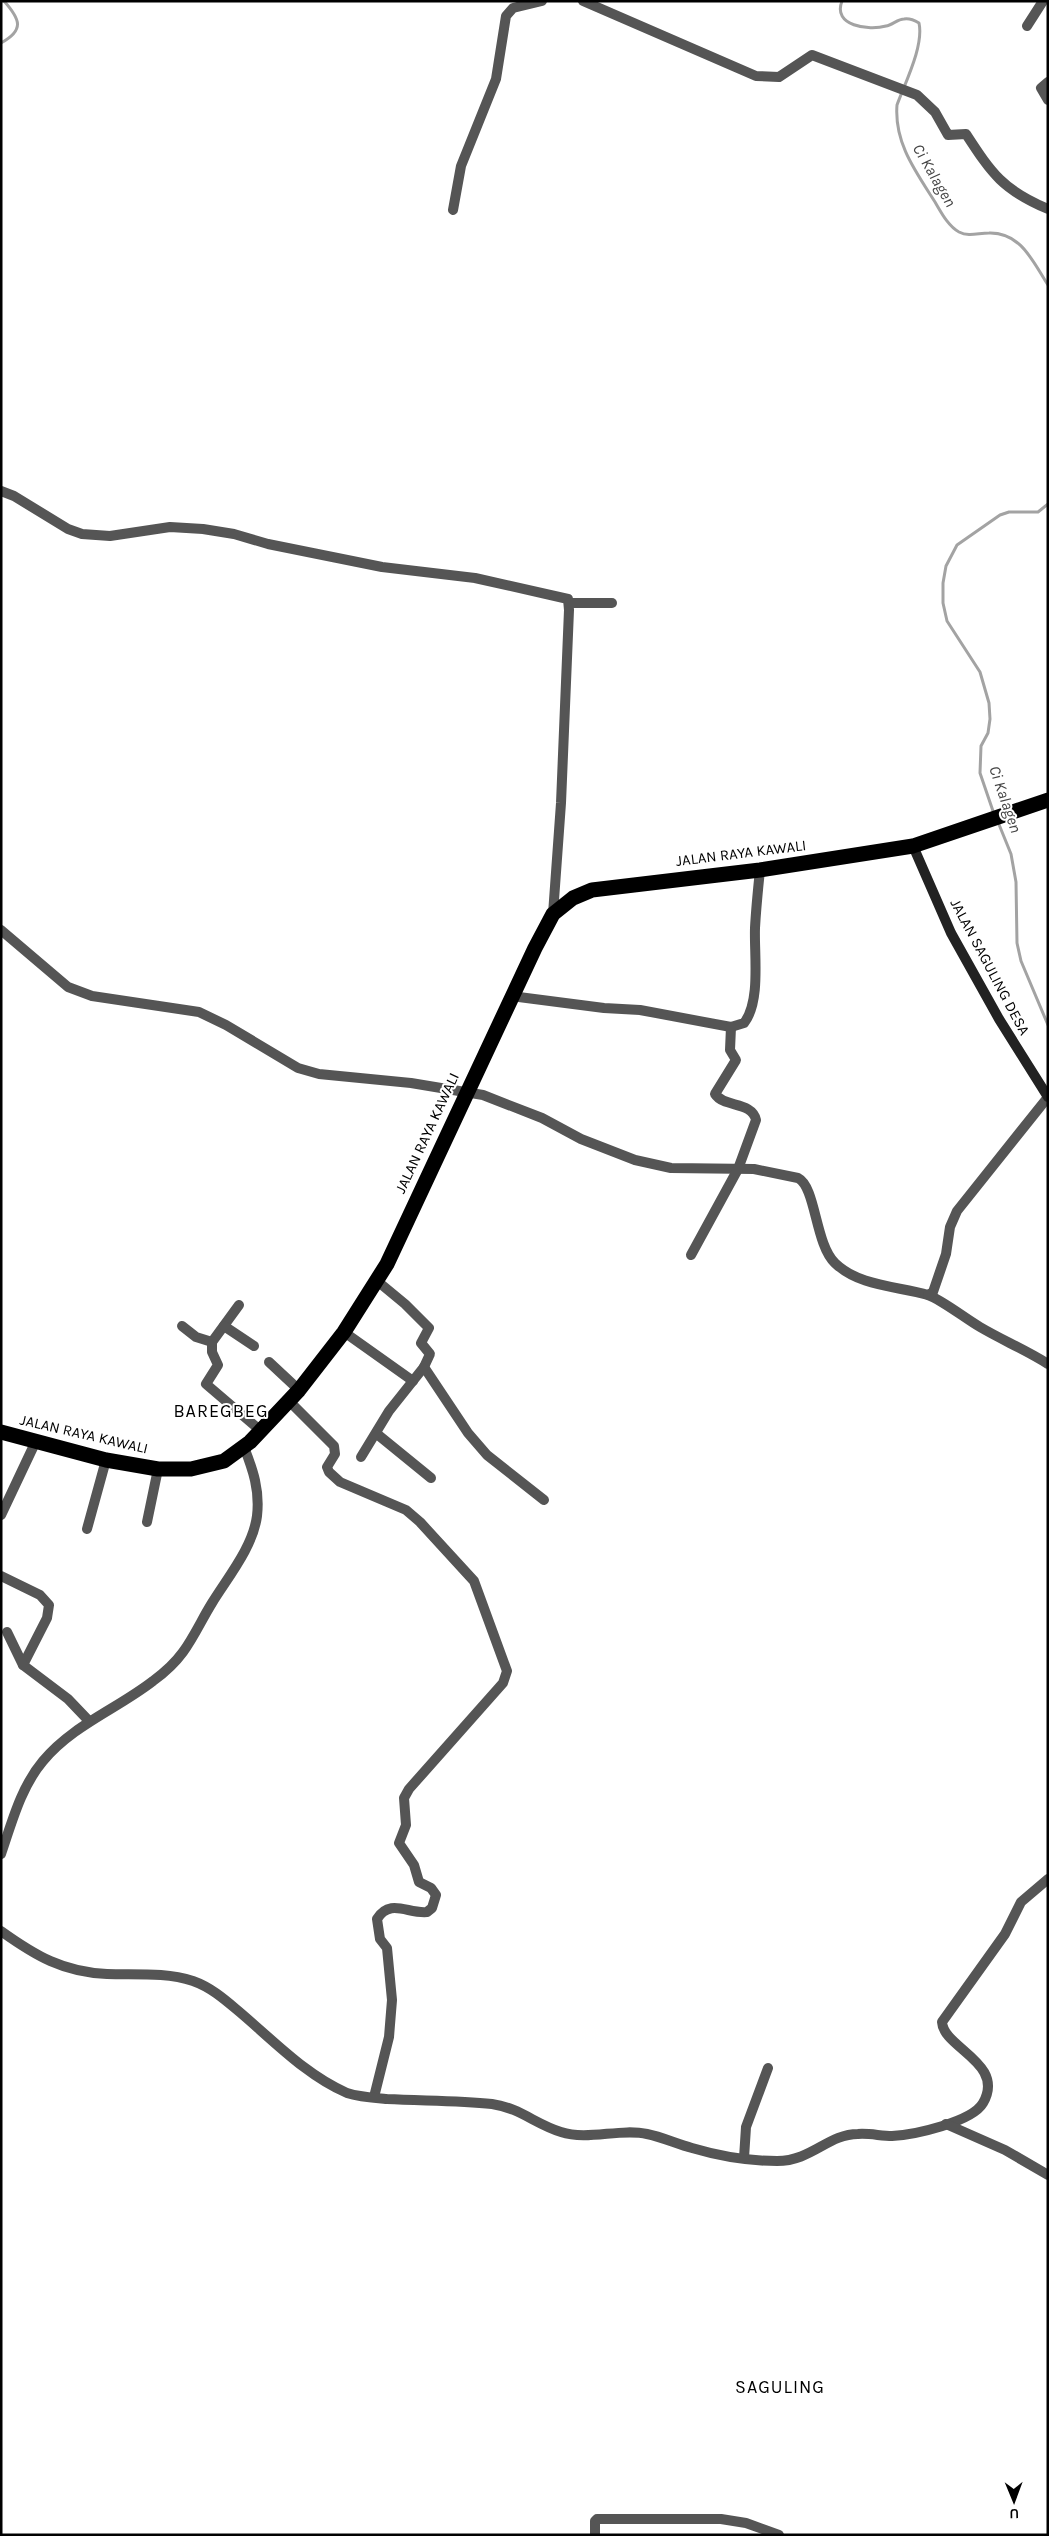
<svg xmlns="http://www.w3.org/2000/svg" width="1049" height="2536" viewBox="0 0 1049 2536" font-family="Karla,sans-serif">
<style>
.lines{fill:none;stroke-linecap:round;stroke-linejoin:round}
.stream{stroke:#a3a3a3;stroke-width:3}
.street{stroke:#555;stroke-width:10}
.secondary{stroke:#222;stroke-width:10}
.highway{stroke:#000;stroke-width:15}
.labels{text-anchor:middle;stroke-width:4;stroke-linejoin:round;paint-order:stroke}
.street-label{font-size:15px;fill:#000;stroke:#fff}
.water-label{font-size:16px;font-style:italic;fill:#444;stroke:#fff}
.quarter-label{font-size:18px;letter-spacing:1px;fill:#000;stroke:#fff}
</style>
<rect width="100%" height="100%" fill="#fff"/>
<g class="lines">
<!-- stream -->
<g class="stream">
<path d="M842,1C832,26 869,31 886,26C892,25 898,19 904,19C910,18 914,20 919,23C924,46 905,83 897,105C894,143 916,172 935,202C941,212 948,226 959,232C969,237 978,233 989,233C1021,232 1033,262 1048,285"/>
<path d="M1,43C25,30 20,19 4,1"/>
<path d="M994,814L980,773L981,746L988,733L990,719L989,703L980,672L947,621L943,603V583L946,566L957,545L1000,515L1009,512H1038L1048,504"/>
<path d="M998,822L1011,854L1016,882L1017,943L1021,961L1048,1025"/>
</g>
<!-- street -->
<g class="street">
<path d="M583,1L756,76L779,77L812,55L917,95L935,112L948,135L966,134C992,174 1003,190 1048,209"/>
<path d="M1027,26L1043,1"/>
<path d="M1048,82L1041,88L1048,100"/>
<path d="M453,210L461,166L496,79L506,16L513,8L542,1"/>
<path d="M1,491L14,496L68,529L82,534L110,536L170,527L203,529L234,534L268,544L382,567L475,578L568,599L569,610L561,803L553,914"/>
<path d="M569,603H612"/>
<path d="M1,930L68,987L92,996L199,1012L226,1025L298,1068L319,1074L411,1083L483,1095L542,1118L581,1139L635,1160L671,1168L754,1169L798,1178C816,1187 815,1244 835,1263C860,1287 898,1286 928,1295C942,1300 966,1319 980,1327C1002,1340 1026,1350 1048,1364"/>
<path d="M511,996L604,1008L640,1010L731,1027L744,1023C761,1002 754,954 755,928C756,909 758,889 760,870"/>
<path d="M691,1255L738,1169L756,1120C752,1101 724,1108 715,1094L736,1060L730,1050L731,1027"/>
<path d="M928,1295L933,1292L946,1254L950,1227L957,1211L1048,1097"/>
<path d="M239,1305L212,1342V1352L218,1365L206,1384L261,1431"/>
<path d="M182,1326L196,1337L212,1342"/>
<path d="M224,1326L254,1346"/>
<path d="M344,1332L413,1381"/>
<path d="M269,1362L299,1390"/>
<path d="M424,1367L468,1433L487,1455L544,1500"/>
<path d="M289,1401L334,1446L335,1454L327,1467L329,1472L340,1482L406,1510L420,1522L474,1581L507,1671L503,1683L409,1789L404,1798L406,1825L399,1843L414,1865L419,1882L431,1888L436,1895L432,1908L427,1912C408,1914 390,1898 377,1919L380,1939L387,1948L392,2000L389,2037L374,2097"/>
<path d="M377,1434L431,1478"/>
<path d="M361,1457L389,1411L424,1367L430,1354L421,1343L429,1328L405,1304L376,1280"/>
<path d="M1,1515L36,1441"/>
<path d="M147,1522L158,1469"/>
<path d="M87,1529L106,1460"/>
<path d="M1,1576L40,1595L49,1605L47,1618L23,1665"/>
<path d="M7,1632L23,1665L68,1699L89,1721"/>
<path d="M1,1854C12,1822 21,1787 43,1761C73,1725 117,1709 153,1681C164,1673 175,1663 183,1652C194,1637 202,1619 212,1603C228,1577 253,1547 257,1516C260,1490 253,1470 244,1447"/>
<path d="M1,1931C36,1956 63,1972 107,1974C135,1975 165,1972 193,1981C210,1987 223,1998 236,2009C271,2038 305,2075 347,2093C359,2097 375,2098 387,2099C422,2101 457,2100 492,2104C520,2108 535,2124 561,2132C588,2141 619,2128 647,2134C662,2137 677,2144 692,2148C719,2156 749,2161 777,2161C812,2161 828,2134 858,2134C869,2133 881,2136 892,2136C914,2135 972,2122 983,2103C1006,2063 943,2048 942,2022L1005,1934L1021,1902L1048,1879"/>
<path d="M946,2124L1005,2150L1048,2175"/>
<path d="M744,2158L746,2127L768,2068"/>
<path d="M595,2535V2521L597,2519H721L746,2523L779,2535"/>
</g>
<!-- secondary -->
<path class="secondary" d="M913,846L951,933L999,1019L1048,1097"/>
<!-- highway -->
<path class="highway" d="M1,1432L106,1460L158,1469H191L224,1461L250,1442L299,1390L344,1332L387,1264L535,948L553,914L573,898L592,890L760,870L913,846L1048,800"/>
</g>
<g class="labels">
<!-- street labels -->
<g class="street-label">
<text transform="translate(741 853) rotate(-7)" y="5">JALAN RAYA KAWALI</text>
<text transform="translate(990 967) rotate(62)" y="5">JALAN SAGULING DESA</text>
<text transform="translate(427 1133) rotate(-65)" y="5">JALAN RAYA KAWALI</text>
<text transform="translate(84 1434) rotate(13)" y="5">JALAN RAYA KAWALI</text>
</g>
<!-- water labels -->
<g class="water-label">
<text transform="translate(935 175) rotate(60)" y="6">Ci Kalagen</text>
<text transform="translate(1006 799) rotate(71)" y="6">Ci Kalagen</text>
</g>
<!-- quarter labels -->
<g class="quarter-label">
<text x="221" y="1417">BAREGBEG</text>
<text x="780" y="2393">SAGULING</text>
</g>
</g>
<!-- border -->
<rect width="1049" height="2536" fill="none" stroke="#000000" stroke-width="5"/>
<!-- north arrow -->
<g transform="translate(1014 2501) rotate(179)" stroke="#ffffff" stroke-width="4" paint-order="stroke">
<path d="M0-4L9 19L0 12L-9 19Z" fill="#000000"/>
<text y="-8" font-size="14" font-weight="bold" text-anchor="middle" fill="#000000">U</text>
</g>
</svg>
